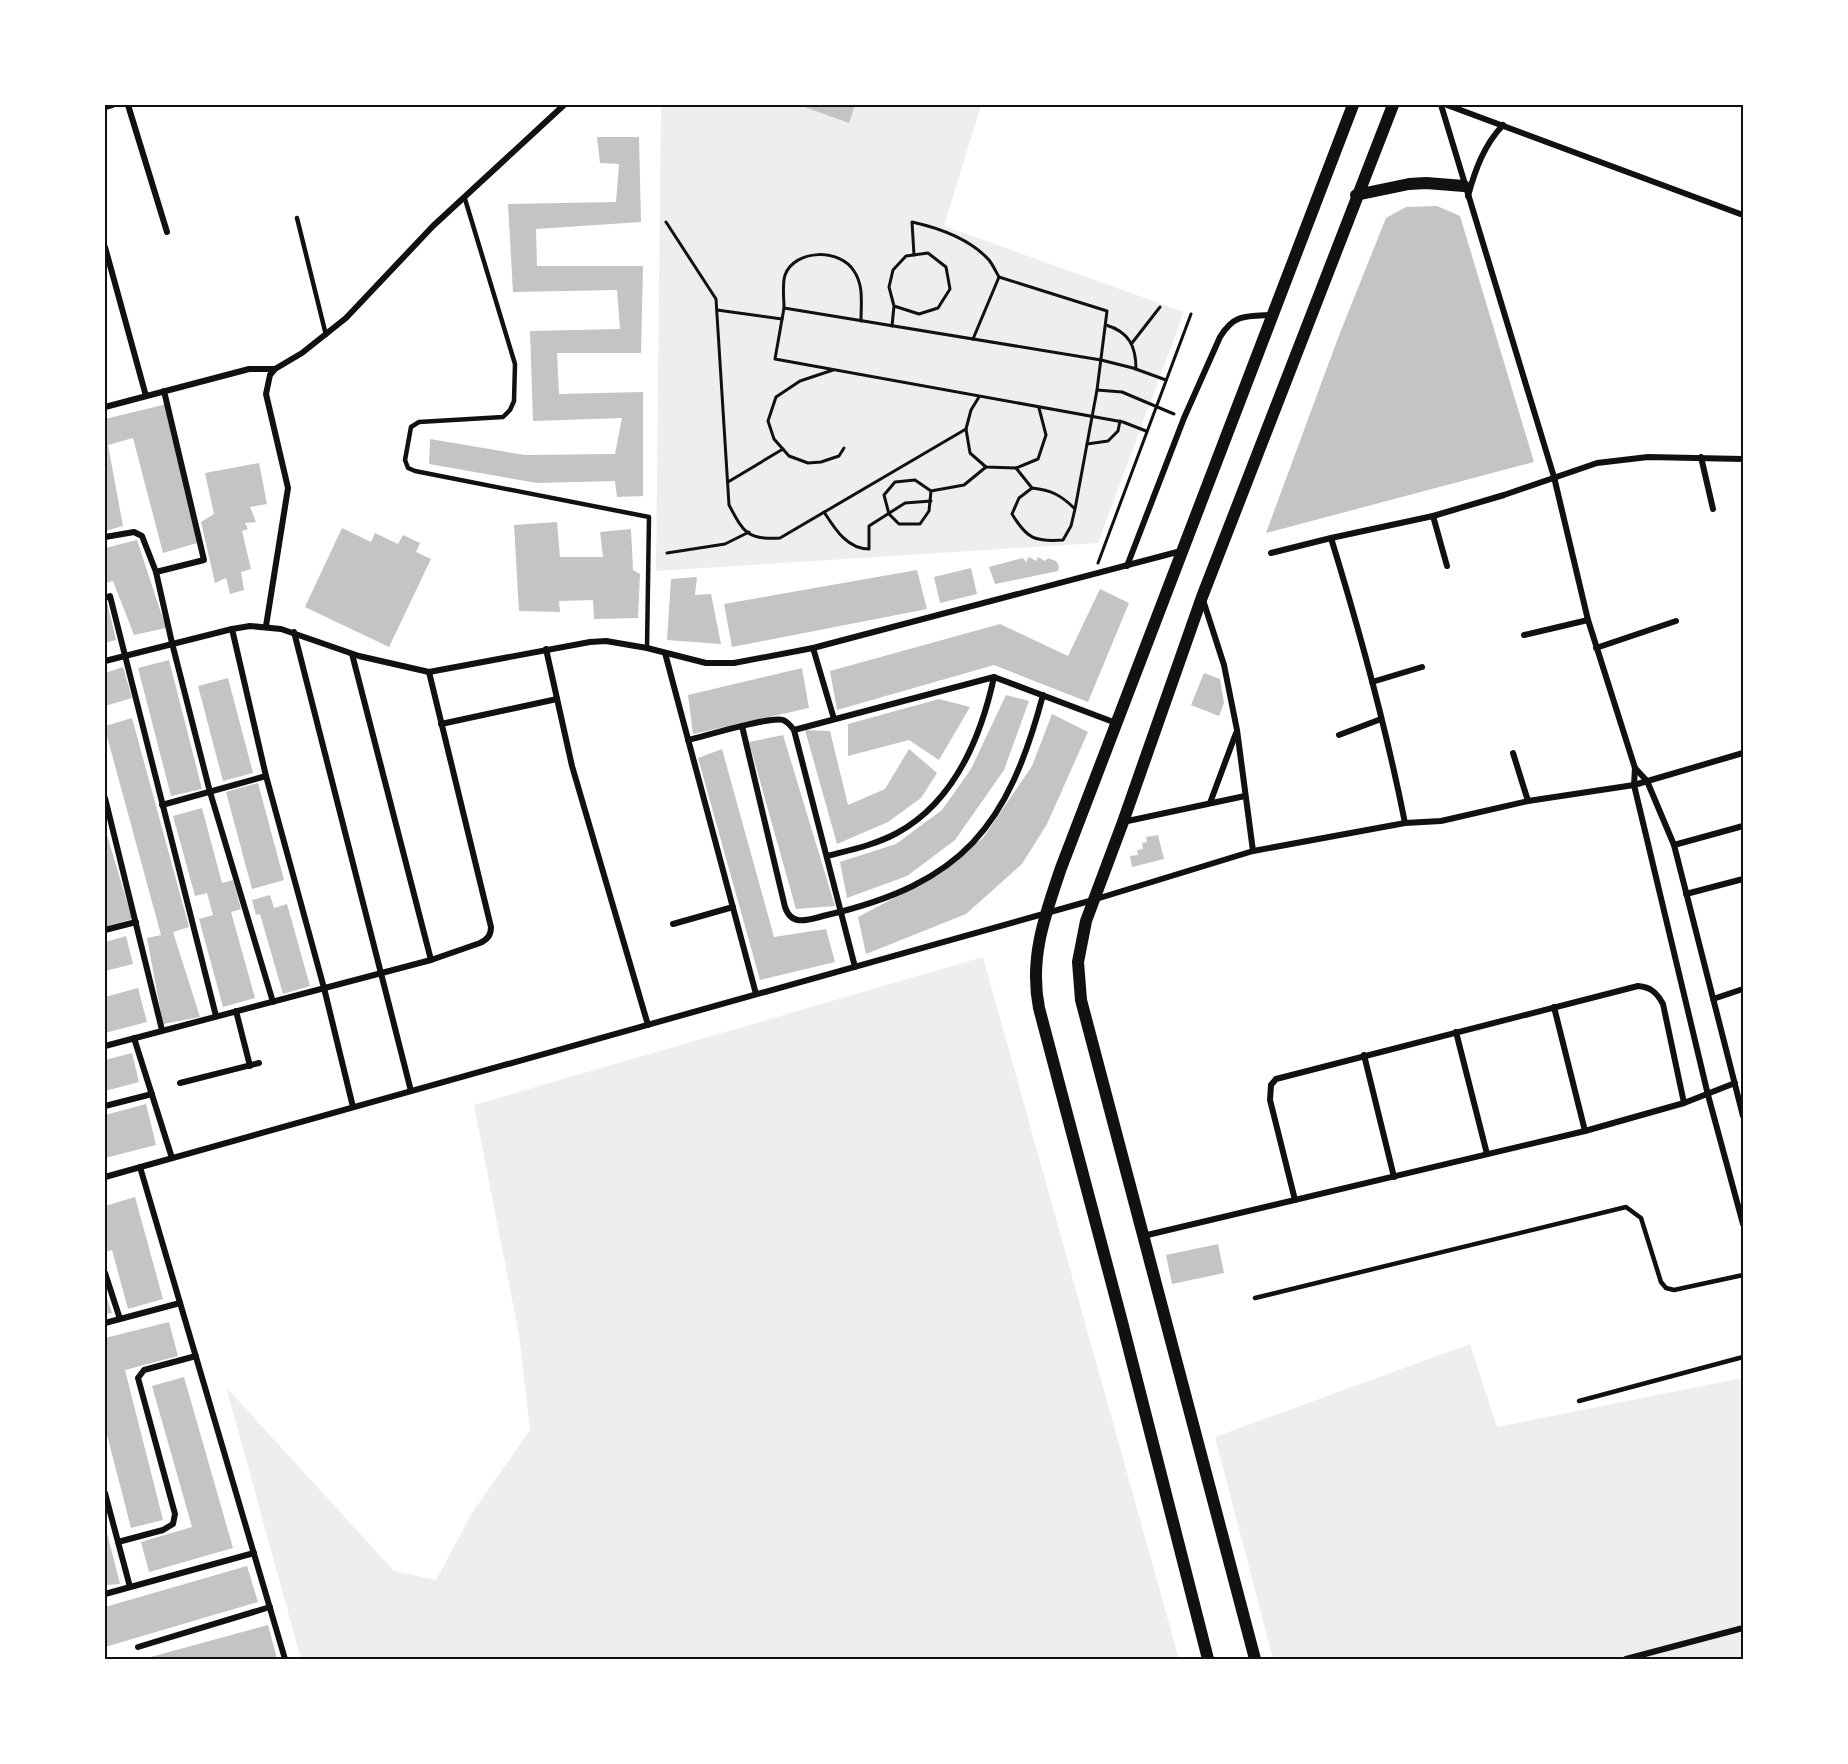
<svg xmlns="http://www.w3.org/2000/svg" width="1848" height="1764" viewBox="0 0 1848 1764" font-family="'Archivo Narrow',sans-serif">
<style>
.green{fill:#eee}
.building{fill:#c4c4c4}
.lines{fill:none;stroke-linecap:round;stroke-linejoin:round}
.path{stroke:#111;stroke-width:3}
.service{stroke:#111;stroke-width:4.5}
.minor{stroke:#111;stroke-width:6}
.secondary{stroke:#111;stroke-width:12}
.neatline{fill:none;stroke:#111;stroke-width:2}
</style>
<rect width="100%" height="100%" fill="#fff"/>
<!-- green -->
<g class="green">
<path d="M661,105H981L944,226L1184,312L1098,543L656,571Z"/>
<path d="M983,957L1179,1659H301L226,1387L394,1571L436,1580L472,1513L530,1430L519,1335L474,1105Z"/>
<path d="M1470,1344L1497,1427L1743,1378V1659H1273L1215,1437Z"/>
</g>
<!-- building -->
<g class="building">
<path d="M799,105H855L849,123Z"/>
<path d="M597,137H639L641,222L536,229L537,266H643L641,353H557L559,394L643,392V496L617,497L615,481L537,483L429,464L430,439L525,455L615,454L622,418L533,421L530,331L620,329L617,290L513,292L508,204L616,202L619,164L600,163Z"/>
<path d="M1437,206L1460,216L1534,462L1266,533L1338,338L1386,218L1406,207Z"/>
<path d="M167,404L197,543L163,553L133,438L108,445L123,526L105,531V419Z"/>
<path d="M259,463L267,504L250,507L256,522L245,523L248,529L242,531L251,569L241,572L244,590L230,594L226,578L215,583L201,522L214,514L205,473Z"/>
<path d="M557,522L560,557H603L600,532L631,529L633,570L640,574L638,618L594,619L593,600L559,601L560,612L519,611L514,525Z"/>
<path d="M342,528L371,542L375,533L398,544L403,535L420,543L416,552L431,559L389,647L305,607Z"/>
<path d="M137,540L166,628L134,635L113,581L105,583V548Z"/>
<path d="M1029,557L1036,561L1038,557L1045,561L1048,558L1056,561L1059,566L1058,571L995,584L989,567L1023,558L1026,562Z"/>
<path d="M971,568L977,594L940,603L934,577Z"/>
<path d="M917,570L927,609L732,647L724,604Z"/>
<path d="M697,577L695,595L711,594L721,644L667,640L671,579Z"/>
<path d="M1100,589L1129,603L1088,702L994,665L837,710L830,671L1000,624L1068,656Z"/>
<path d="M107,602L116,640L105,643V603Z"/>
<path d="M169,660L202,789L171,796L138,668Z"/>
<path d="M123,667L132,698L105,706V673Z"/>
<path d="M802,668L809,708L693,734L688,695Z"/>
<path d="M1204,673L1220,679L1224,703L1219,716L1191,705Z"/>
<path d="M228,678L253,773L223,781L198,686Z"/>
<path d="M1006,695L1029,701L1004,770L955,840L907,876L847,898L840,862L896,844L942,810L971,769Z"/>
<path d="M939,699L970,707L939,760L909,740L848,756V724Z"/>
<path d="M1052,714L1088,732L1047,824L1022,864L966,914L866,954L858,917L930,879L983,838L1032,766Z"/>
<path d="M132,718L189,927L173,932L200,1017L163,1024L147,938L161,935L105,729V726Z"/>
<path d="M805,730L830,731L848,805L885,789L909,749L937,773L921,798L888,822L837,844Z"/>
<path d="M783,735L835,906L796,909L749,742Z"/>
<path d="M722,749L774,937L826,929L835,962L760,980L698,758Z"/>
<path d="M258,783L284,880L252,889L226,792Z"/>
<path d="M202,808L222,883L233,880L241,909L231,912L255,998L223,1007L199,919L213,915L207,893L195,896L173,816Z"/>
<path d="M105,828L132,919L105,927Z"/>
<path d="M1158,835L1164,859L1132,867L1130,856L1138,855L1137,850L1143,849L1142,843L1147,842L1146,837Z"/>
<path d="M270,895L274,908L287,904L310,986L283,994L260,914L256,915L252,900Z"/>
<path d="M126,936L133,964L105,971V942Z"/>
<path d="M138,988L147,1022L105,1033V997Z"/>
<path d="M132,1053L139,1082L105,1091V1060Z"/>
<path d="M146,1104L156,1145L105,1158V1115Z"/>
<path d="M135,1197L163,1299L128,1309L112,1250L105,1252V1206Z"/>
<path d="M1218,1244L1224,1273L1172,1284L1166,1255Z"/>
<path d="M105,1292L112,1313L105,1314Z"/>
<path d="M169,1322L178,1356L125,1370L163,1520L131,1528L105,1427V1338Z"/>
<path d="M184,1377L233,1548L149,1572L141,1542L192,1527L152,1386Z"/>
<path d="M105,1529H106L120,1584L105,1585Z"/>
<path d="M247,1566L258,1602L105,1647V1607Z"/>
<path d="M268,1625L277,1659H147V1658Z"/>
</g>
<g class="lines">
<!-- path -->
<g class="path">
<path d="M666,222L716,299L729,505C744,533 747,540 780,538L966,429"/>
<path d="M914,255L912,222C939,228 970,239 989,260C993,265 996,272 999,277L973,339"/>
<path d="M999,277L1107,311L1097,390L1075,509L1071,526L1063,540C1035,542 1027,539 1012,514L1019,498L1032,488C1051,490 1061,495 1075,509"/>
<path d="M784,308C784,299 782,284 785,275C795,249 840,248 854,271C864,286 861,303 861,321"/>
<path d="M717,310L782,319"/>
<path d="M1106,325C1129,332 1136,346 1136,369"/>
<path d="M892,326L894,306L889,287L893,270L906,256L928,253L946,267L950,289L938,308L919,314L894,306"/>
<path d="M1132,343L1160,307"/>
<path d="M833,370L800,381L776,397L768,421L774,439L789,456L808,463L821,462L839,456L844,448"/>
<path d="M1097,390L1122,392L1174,414"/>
<path d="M979,397L971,410L966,429L970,453L986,467L1016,468L1038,459L1046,435L1039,408"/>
<path d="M1146,431L1123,422L775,359L784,308L1101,360L1133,368L1166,380"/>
<path d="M1087,444L1108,441L1118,431L1120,421"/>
<path d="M1016,468L1032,488"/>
<path d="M728,482L783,449"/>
<path d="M931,491L929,511L920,524H899L889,514L884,495L895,482L915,480L931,491L964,485L986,467"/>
<path d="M824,512C835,529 847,549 869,549V526L905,503L931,501"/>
<path d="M667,553L725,544L749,532"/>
<path d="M1098,563L1191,314"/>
</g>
<!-- service -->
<g class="service">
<path d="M465,199L515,364L514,401L510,410L503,417L419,422L411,427L405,460L408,468L415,471L649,517L647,648"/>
<path d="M297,218L326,335"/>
<path d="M1255,1298L1626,1207L1641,1218L1661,1282L1666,1288L1674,1290L1743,1275"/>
<path d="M1579,1401L1743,1357"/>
</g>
<!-- minor -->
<g class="minor">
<path d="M128,105L167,232"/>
<path d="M1441,105L1554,477L1588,620L1635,768L1634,785L1708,1095L1743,1224"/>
<path d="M1447,105L1743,215"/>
<path d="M105,107L112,105"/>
<path d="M1468,196C1475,170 1484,145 1503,125"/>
<path d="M105,247L146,396"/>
<path d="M105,407L249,369H275"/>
<path d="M1701,457L1713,509"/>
<path d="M1433,516L1447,566"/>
<path d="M105,537L134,532L142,536L156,572L172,643L210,792L273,1002"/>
<path d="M1331,538C1360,632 1386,727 1405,823"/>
<path d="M1271,553L1331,538L1433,516L1504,495L1597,463L1648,457L1743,459"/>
<path d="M1127,566L1184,418L1220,337C1234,314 1246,316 1271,315"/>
<path d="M156,572L204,560L164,391"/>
<path d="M105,598L110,596L216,1016"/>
<path d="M1203,600L1224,665L1237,730L1253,851"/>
<path d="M266,626L288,488L266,394L270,375L275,369L302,353L346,318L433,226L564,105"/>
<path d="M232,629L266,776L324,988L353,1107"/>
<path d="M294,632L411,1091"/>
<path d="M1524,635L1588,620"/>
<path d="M813,648L834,719"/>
<path d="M1596,648L1676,621"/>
<path d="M546,649L572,766L648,1025"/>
<path d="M665,653L756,994"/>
<path d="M352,654L431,960"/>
<path d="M105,661L232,629L250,626L281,629L359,656L429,672L590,642L606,641L647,648L706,663H734L813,648L1181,551"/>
<path d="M1372,682L1422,667"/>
<path d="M441,724L557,699"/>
<path d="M742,726L785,907C792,928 810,919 827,915C963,883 1008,827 1043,695"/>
<path d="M794,730L855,967"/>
<path d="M1339,735L1381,719"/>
<path d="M688,740C705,736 770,716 783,720C788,722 791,726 794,730L994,677L1116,723"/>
<path d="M1513,753L1528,801"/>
<path d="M1635,768L1647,781L1674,845L1743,1116"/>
<path d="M105,798L162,1030"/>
<path d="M1210,803L1236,733"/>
<path d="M162,805L266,776"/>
<path d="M1123,822L1245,796"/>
<path d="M1674,845L1743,826"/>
<path d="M827,856C850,850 875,845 897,833C954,802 981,737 994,677"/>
<path d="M1686,894L1743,879"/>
<path d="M673,924L733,907"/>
<path d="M105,930L136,922"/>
<path d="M1713,999L1743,989"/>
<path d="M1554,1007L1585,1131"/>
<path d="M236,1011L250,1066"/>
<path d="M1456,1032L1487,1154"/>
<path d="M134,1038L172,1158"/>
<path d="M105,1046L431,960L480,943C488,939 491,935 491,927L429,672"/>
<path d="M1364,1055L1394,1177"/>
<path d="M180,1083L259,1063"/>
<path d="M105,1106L152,1094"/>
<path d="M140,1167L285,1659"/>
<path d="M105,1177L1093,900L1253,851L1405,823L1441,821L1528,801L1634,785L1743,753"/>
<path d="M1295,1200L1270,1100L1271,1085L1276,1079L1638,986C1651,987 1657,993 1663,1004L1684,1103"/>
<path d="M1143,1236L1585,1131L1684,1103L1735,1083"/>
<path d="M105,1273L120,1319"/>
<path d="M105,1323L180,1303"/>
<path d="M105,1493L130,1587"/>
<path d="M118,1542L163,1530L173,1524L175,1514L138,1378L144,1370L196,1356"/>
<path d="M105,1594L254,1553"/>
<path d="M138,1647L270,1607"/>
<path d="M1626,1659L1743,1628"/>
</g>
<!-- secondary -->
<g class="secondary">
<path d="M1356,195L1409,184L1426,183L1464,186"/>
<path d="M1208,1659L1122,1322L1039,1008C1029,958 1045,915 1061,868L1353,105"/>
<path d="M1255,1659L1081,1000L1078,962L1086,921L1123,822L1202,597L1393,105"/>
</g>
</g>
<!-- border -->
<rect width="1848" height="1764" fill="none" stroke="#ffffff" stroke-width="213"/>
<rect x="106" y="106" width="1636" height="1552" class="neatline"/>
</svg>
